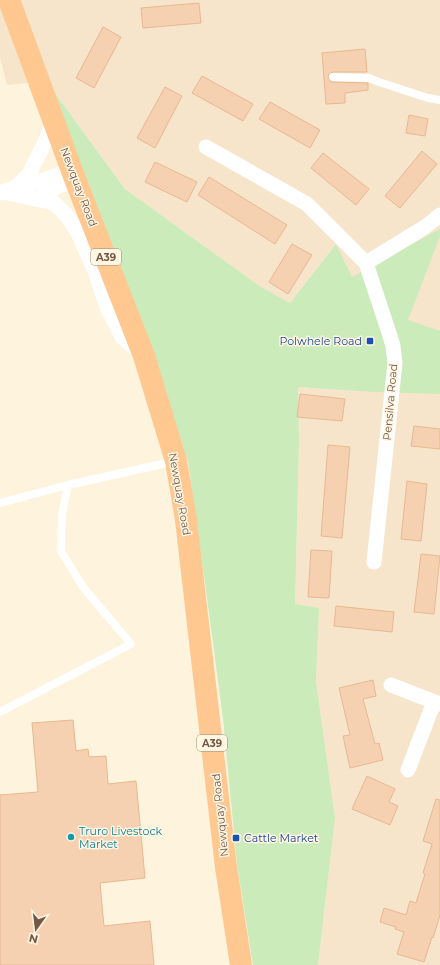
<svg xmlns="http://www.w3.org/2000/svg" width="440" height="965" viewBox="0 0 440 965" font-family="Montserrat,sans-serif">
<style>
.residential{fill:#f6e5ca}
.green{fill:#cbebbb}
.building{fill:#f5d1b2;stroke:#e8b891}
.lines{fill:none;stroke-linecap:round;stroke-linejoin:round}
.service{stroke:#fff;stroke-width:8}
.minor{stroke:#fff;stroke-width:15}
.trunk{stroke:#fec890;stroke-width:22}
.transit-dot{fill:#1a4fb4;stroke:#fff6e4;stroke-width:1.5}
.culture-dot{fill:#0f9aa8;stroke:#fff6e4;stroke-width:1.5}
.labels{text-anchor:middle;stroke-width:3;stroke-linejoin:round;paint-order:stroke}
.shield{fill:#fff6e4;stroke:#9e8774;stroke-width:1}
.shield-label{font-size:10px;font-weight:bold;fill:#745844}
.street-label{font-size:11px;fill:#745844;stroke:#fff6e4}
.transit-label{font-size:11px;fill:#164399;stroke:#fff6e4;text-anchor:end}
.culture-label{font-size:11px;fill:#0d838f;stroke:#fff6e4;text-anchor:start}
</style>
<rect width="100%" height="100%" fill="#fef3dc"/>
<!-- residential -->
<path class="residential" d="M0,0H440V965H318L335,818L316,681L319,609L295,605L299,442L298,386L373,314L348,270L336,244L290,303L258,285L125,189L46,81L7,85L0,58Z"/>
<!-- green -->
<path class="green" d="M46,81L125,189L258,285L290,303L336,244L352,277L440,229V236L408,320L440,331V394L375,392L298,387L299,442L295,604L319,608L316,681L335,818L318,965H253L237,864L223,719L207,598L188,462L153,354Z"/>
<!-- building -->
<g class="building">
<path d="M199,3L201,23L143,28L141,8Z"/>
<path d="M103,27L121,37L94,88L76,78Z"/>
<path d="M365,49L367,72H333L329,74L328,77L330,81L332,82L368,83V90L345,93V103L326,104L322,53Z"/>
<path d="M202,76L253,104L243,121L192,93Z"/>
<path d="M165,87L182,96L155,148L137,138Z"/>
<path d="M270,102L320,130L310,148L259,119Z"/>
<path d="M409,115L428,119L425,136L406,133Z"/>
<path d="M422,151L437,164L400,208L385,196Z"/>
<path d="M323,153L369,189L356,205L311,168Z"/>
<path d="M155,162L197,182L187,202L145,182Z"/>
<path d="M209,177L287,225L275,244L198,195Z"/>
<path d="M292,244L312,255L288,294L269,282Z"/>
<path d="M300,394L345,399L342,421L297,417Z"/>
<path d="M414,426L440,429V449L411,446Z"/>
<path d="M328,445L350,447L342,538L321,536Z"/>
<path d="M407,481L427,484L421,541L401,539Z"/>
<path d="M311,550L332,551L329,598L308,597Z"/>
<path d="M421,554L440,556L434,614L414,612Z"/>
<path d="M336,606L394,612L392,632L334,626Z"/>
<path d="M373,680L376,696L363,699L375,744L379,743L383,760L350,768L343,736L350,735L339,688Z"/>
<path d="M73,720L76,751L88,749L89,757L106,756L108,784L136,781L145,878L100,883L104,926L150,921L154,965H0V795L38,792L32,723Z"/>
<path d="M367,776L395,789L389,802L398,806L390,825L352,809Z"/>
<path d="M436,799L440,800V915L433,938L432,937L424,962L397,954L404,932L395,929L396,927L380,922L384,908L406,915L410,901L416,903L425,874L423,873L432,844L423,841Z"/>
</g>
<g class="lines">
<!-- service -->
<g class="service">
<path d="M333,77L369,78L379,82L428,98L440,100"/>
<path d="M0,503L68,485L176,461"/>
<path d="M0,712L131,644L83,587L61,551L62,515L68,485"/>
</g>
<!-- minor -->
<g class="minor">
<path d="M206,147L307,204L366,263L390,336L393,346L395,363L374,562"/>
<path d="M16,187L35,183L72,170"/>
<path d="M3,192L54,203L67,216L77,231L95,271L107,307L122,337L142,354"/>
<path d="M0,193L16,187L29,174L46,140L53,120"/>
<path d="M37,199L53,189L75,179"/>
<path d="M366,263L425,227L440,215"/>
<path d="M391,685L440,704"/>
<path d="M408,770L434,702"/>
</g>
<!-- trunk -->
<path class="trunk" d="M9,0L75,179L144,356L176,461L186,520L226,867L241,965"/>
</g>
<!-- markers -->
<g class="transit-dot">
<rect x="366" y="337" width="8" height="8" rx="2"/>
<rect x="232" y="834" width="8" height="8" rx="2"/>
</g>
<circle class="culture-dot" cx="71" cy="837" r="4"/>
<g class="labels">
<!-- shield labels -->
<g class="shield">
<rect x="91" y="249" width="30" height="16" rx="3"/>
<rect x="197" y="735" width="30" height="16" rx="3"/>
</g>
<g class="shield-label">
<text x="106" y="261">A39</text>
<text x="212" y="747">A39</text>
</g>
<!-- street labels -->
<g class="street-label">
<text transform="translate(79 187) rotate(69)" y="4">Newquay Road</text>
<text transform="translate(390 402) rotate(-85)" y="4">Pensilva Road</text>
<text transform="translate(180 494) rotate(80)" y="4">Newquay Road</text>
<text transform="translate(220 815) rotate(-96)" y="4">Newquay Road</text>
</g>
<!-- transit labels -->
<g class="transit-label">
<text x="362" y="345">Polwhele Road</text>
<text x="244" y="842" text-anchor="start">Cattle Market</text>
</g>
<!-- culture labels -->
<g class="culture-label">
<text x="79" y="835">Truro Livestock<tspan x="79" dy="13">Market</tspan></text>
</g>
</g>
<!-- north arrow -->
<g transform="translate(36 929) rotate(194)" stroke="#fff6e4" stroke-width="3" paint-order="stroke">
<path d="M0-3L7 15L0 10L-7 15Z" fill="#745844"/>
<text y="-6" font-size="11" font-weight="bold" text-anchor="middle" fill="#745844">N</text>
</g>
</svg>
